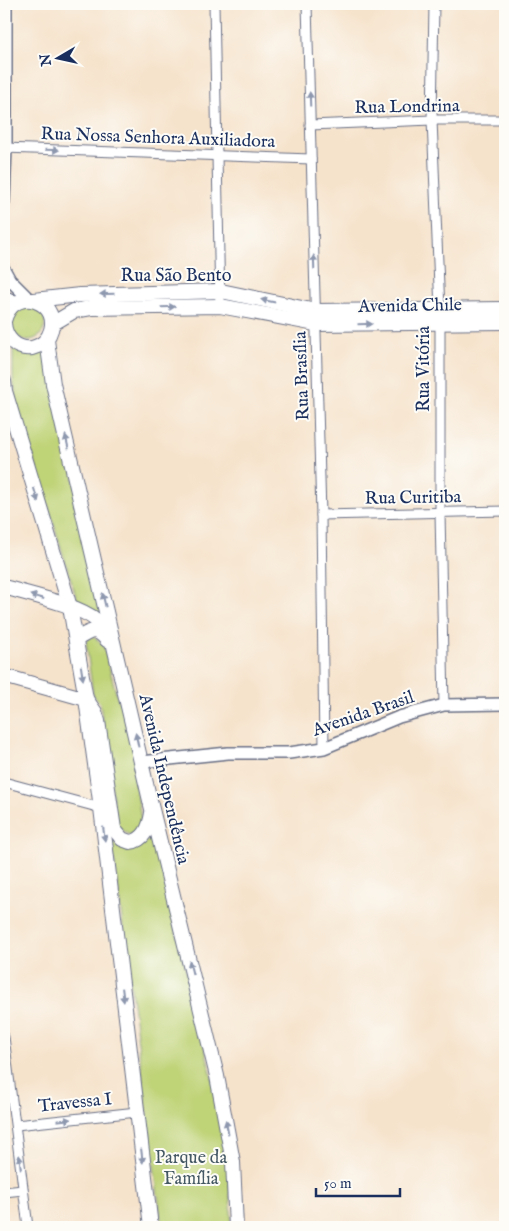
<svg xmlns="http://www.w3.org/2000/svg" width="509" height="1231" viewBox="0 0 509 1231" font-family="'IM FELL English',serif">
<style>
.green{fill:#bfd377;stroke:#6d816a}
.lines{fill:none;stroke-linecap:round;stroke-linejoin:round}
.minor-casing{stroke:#686e84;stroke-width:11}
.tertiary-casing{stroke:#686e84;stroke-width:14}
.primary-casing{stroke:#686e84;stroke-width:16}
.minor{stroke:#fff;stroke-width:9}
.tertiary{stroke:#fff;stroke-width:11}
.primary{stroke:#fff;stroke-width:14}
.oneway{fill:#8d97ae}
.labels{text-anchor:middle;stroke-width:4;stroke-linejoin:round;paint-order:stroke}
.street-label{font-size:18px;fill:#1b2f5e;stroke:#fdfcf7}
.park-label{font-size:18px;fill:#445864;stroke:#fdfcf7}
</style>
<rect width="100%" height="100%" fill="#fdfcf7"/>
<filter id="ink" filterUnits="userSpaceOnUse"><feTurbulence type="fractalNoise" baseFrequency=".02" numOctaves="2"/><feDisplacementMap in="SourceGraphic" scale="10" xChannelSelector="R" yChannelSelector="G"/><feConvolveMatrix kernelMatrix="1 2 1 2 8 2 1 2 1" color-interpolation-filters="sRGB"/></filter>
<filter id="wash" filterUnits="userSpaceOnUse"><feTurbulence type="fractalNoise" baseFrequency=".0096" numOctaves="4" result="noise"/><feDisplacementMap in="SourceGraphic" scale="20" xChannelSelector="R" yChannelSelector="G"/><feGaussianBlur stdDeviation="1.12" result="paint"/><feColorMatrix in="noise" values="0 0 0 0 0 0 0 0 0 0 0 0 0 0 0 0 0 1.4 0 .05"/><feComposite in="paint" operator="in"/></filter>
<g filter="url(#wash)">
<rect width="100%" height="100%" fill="#f6e3cc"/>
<!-- green -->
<g class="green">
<circle cx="28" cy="323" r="17"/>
<path d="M13,349C25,354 34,356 47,351L104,620L78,603L18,407L13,380Z"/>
<path d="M92,636L103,644L118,700L127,718L138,767L135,780L142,826L139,832L129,835L117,826L100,703L93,695L86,642Z"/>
<path d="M153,835L219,1106L228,1163L232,1227H162L112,842C126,853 143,848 153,835Z"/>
</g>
</g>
<g filter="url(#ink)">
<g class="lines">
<!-- minor casing -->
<g class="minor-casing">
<g id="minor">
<path d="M214,4L220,306"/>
<path d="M307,4L321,515L324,748"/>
<path d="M434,4L432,120L440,310V513L444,705"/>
<path d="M310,125L432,120H505"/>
<path d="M4,148L311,159"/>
<path d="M4,295L17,301"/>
<path d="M321,515L505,511"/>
<path d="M4,782L101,808"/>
<path d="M4,1037L28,1227"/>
<path d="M16,1125L137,1112"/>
<path d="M4,1192L23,1190"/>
</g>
</g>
<!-- tertiary casing -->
<g class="tertiary-casing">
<g id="tertiary">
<path d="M4,202L6,148V4"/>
<path d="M4,269L10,280L29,299"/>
<path d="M141,762L228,753H289L324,748L399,717L444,705L505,704"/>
</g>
</g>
<!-- primary casing -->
<g class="primary-casing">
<g id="primary">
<path d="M34,300L80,295L221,291L316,311L505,309"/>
<path d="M4,321C14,282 65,303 49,335C46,342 40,346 32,348C16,350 5,338 4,323"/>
<path d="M52,324L74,311L91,308L220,306L316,324L505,322"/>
<path d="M47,340L53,384L151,805L217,1076L233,1162L236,1227"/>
<path d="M4,381L5,391L70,607L86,699L101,808L151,1227"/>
<path d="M4,587C27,594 79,605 96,620C102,625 105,632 107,640"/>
<path d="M77,639C90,631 95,626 107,640"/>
<path d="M4,676L86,699L95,712L98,721L114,829L122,839L130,842C144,841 150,826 152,813"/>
</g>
</g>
<!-- minor -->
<use href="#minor" class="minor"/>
<!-- tertiary -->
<use href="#tertiary" class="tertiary"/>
<!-- primary -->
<use href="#primary" class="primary"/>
</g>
<!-- one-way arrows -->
<defs><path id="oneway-solid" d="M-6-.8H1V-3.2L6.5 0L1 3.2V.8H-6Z" transform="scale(1.25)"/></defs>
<g class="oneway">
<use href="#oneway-solid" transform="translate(310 99) rotate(-92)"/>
<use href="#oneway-solid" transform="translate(52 150) rotate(2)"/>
<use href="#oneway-solid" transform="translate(314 262) rotate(-92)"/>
<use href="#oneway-solid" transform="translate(107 294) rotate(178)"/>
<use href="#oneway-solid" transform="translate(268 301) rotate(-168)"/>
<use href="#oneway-solid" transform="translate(168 307) rotate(-1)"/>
<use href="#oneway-solid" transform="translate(365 324) rotate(-1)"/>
<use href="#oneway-solid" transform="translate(67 442) rotate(-103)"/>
<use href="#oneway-solid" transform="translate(36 495) rotate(73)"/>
<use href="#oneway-solid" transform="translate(37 597) rotate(-164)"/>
<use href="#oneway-solid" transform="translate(104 600) rotate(-103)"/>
<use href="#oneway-solid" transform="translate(82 673) rotate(81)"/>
<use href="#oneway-solid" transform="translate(137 740) rotate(-102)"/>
<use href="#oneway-solid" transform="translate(104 834) rotate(83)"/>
<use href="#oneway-solid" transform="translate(191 968) rotate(-104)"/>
<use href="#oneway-solid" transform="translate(123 995) rotate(83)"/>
<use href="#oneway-solid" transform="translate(64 1120) rotate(-6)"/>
<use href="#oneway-solid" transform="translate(227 1127) rotate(-101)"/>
<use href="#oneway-solid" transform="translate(142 1156) rotate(83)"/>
<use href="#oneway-solid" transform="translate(20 1162) rotate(-97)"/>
</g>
</g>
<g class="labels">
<!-- street labels -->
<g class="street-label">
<text transform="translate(407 106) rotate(-1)" y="6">Rua Londrina</text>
<text transform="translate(158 137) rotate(2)" y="6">Rua Nossa Senhora Auxiliadora</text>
<text x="176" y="281">Rua São Bento</text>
<text transform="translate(410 305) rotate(-1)" y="6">Avenida Chile</text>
<text transform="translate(423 369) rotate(-90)" y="6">Rua Vitória</text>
<text transform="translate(301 376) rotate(-92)" y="6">Rua Brasília</text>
<text transform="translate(413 497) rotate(-1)" y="6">Rua Curitiba</text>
<text transform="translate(363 713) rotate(-19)" y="6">Avenida Brasil</text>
<text transform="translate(165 779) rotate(77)" y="6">Avenida Independência</text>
<text transform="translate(75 1102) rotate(-6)" y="6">Travessa I</text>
</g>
<!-- park labels -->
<g class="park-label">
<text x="191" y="1163">Parque da<tspan x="191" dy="21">Família</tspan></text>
</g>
</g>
<!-- margin -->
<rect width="509" height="1231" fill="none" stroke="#fdfcf7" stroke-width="20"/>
<!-- north arrow -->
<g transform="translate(58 58) rotate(261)" stroke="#fdfcf7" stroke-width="4" paint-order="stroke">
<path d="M0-4L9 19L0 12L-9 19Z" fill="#1b2f5e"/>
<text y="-8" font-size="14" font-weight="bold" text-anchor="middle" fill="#1b2f5e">N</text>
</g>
<!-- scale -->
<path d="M316 1188v8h84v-8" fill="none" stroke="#1b2f5e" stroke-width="2.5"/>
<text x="324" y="1188" font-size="15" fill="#1b2f5e" stroke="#fdfcf7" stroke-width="4" paint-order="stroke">50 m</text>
</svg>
